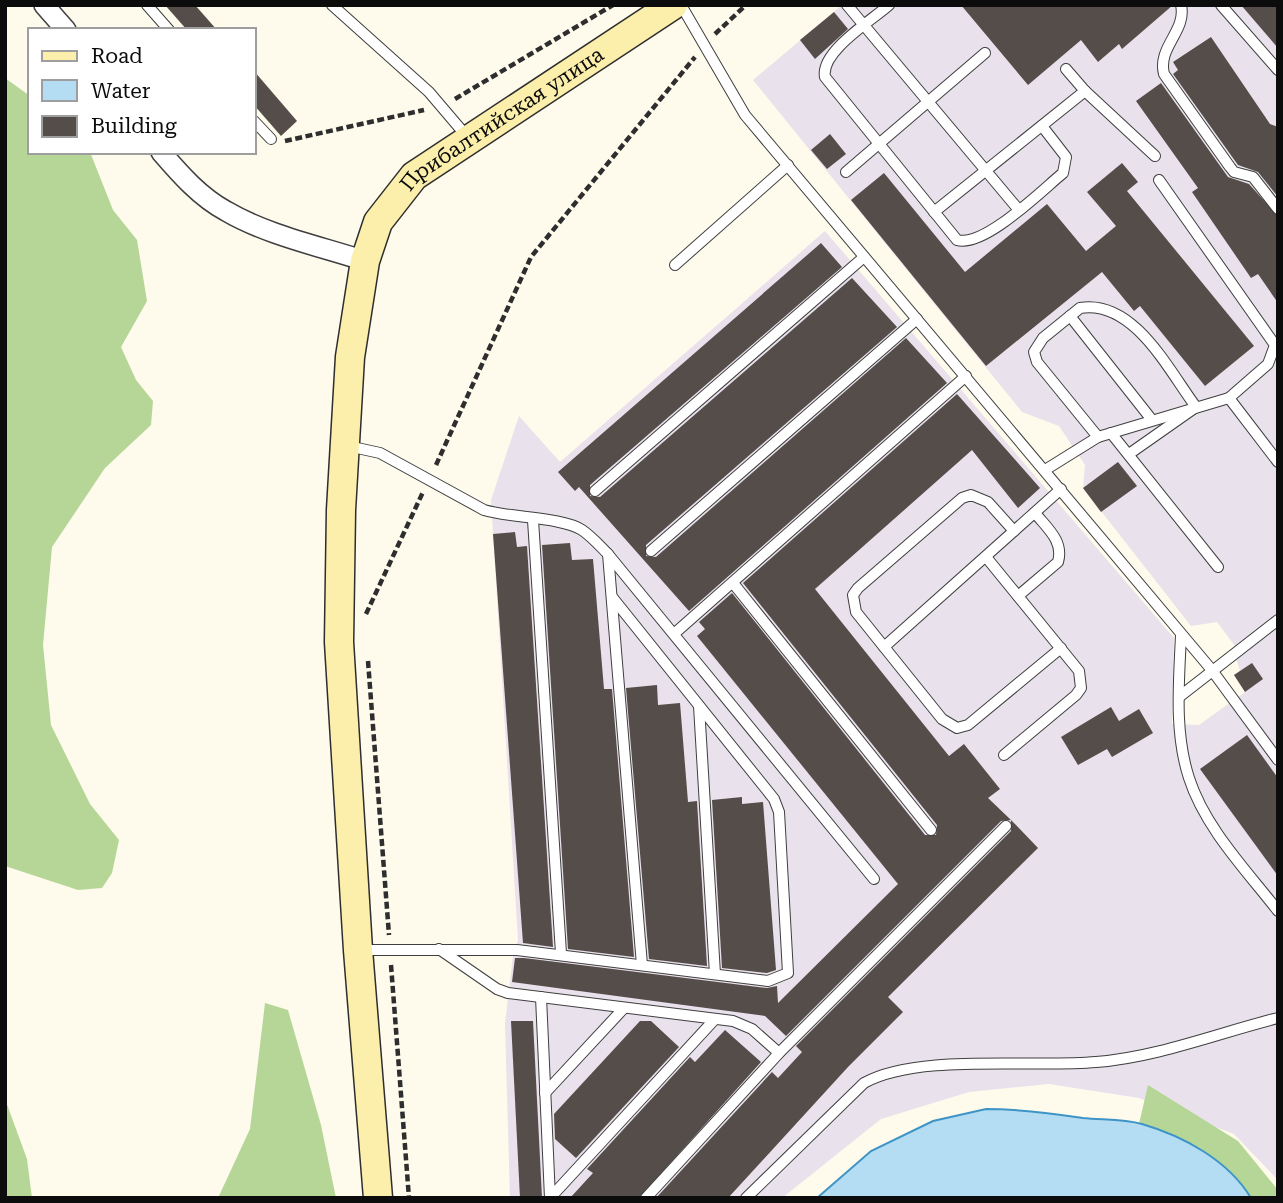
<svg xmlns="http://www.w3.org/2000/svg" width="1283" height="1203" viewBox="0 0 1283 1203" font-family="'Roboto Serif',serif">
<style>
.industrial{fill:#e9e1eb}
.forest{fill:#b6d698}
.water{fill:#b4ddf3;stroke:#3f94c6;stroke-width:2}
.building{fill:#544d49}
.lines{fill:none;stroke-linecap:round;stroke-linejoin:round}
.lane-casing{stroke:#3f3f3f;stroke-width:12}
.street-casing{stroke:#3f3f3f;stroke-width:22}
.secondary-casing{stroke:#2e2e2e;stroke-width:31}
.path{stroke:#2e2e2e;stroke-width:4.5;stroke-dasharray:7 3.5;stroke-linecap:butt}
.lane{stroke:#fff;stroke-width:10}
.street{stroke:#fff;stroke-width:19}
.secondary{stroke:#fbefab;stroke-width:28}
.labels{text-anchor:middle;stroke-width:7;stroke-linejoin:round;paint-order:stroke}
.street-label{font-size:21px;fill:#0c0c0c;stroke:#fff}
</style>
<rect width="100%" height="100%" fill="#fefaec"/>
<!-- industrial -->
<path class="industrial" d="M842,5H1278V1180L1234,1134L1139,1098L1049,1084L969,1092L881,1119L782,1198H510L505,1024L513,956L518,940L491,500L519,416L560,462L825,231L1174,638L1172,724L1199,725L1245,692L1234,675L1240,671L1236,658L1241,654L1217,622L1191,626L1083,488L1085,465L1059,426L1022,412L753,80Z"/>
<!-- forest -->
<g class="forest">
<path d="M5,78L30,96V152H90L113,210L137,240L147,301L121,347L136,380L153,401L151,425L105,468L52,547L43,645L51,725L90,804L119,840L112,873L102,888L78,890L5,866Z"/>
<path d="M265,1003L288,1010L321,1125L336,1198H218L250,1129Z"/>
<path d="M1148,1085L1238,1141L1278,1190V1198H1251L1243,1186L1180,1138L1139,1124Z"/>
<path d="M5,1099L27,1159L32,1198H5Z"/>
</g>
<!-- water -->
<path class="water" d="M986,1109C1020,1109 1050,1113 1083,1118C1102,1120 1123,1119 1142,1124C1183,1136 1228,1160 1251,1198H817L871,1151L933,1121Z"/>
<!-- building -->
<g class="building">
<path d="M165,5H195L217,30H187Z"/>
<path d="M961,5H1173L1122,49L1119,44L1098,62L1081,40L1028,85Z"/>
<path d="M1241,5H1278V48Z"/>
<path d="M834,12L848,29L815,59L800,40Z"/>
<path d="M1211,37L1270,124L1278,127V197L1258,172L1238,165L1173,74L1178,70L1173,62Z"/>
<path d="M254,71L297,121L281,136L254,105Z"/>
<path d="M1161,83L1228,177L1249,184L1278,216V303L1258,274L1251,278L1192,192L1198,188L1136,101Z"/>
<path d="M830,134L846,154L827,169L811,150Z"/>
<path d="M1122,163L1138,182L1127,191L1254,346L1205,386L1140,306L1134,311L1102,272L986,366L851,200L884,173L965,272L1047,204L1086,251L1116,226L1087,192Z"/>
<path d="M821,243L842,267L590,485V496L600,497L852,278L897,327L646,545V556L656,557L906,338L947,383L689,611L579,487L575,491L558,472Z"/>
<path d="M957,394L1040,488L1018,508L972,450L815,589L949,756L964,744L1000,789L988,798L1011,820L1001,821L786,1036L765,1016L512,982L515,958H524L767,988L777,986L778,1003L898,884L697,636L705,629L699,622L732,593L925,835H936L937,825L743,583Z"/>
<path d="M1118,462L1137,486L1101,512L1083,488Z"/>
<path d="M515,532L517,547L527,546L553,947L523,943L493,534Z"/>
<path d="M570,543L572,560L593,559L604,689H612L634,957L568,949L542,545Z"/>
<path d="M1252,663L1263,679L1245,692L1234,675Z"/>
<path d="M657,685L658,705L680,703L688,802L697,801L707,966L649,959L626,688Z"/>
<path d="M1111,707L1119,721L1139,709L1153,733L1112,757L1107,749L1078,765L1061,737Z"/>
<path d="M1247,735L1278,778V876L1200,769Z"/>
<path d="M742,797V804L763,802L776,970L767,973L722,968L712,800Z"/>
<path d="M1011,820L1016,825L1038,848L888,997L903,1012L848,1067L728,1198H656L772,1072L778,1078L802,1052L796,1046L1011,831Z"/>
<path d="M511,1021H533L542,1198H520Z"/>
<path d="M640,1021H651L679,1047L576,1158L555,1139L554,1114Z"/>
<path d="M725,1030L761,1062L639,1198H570L593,1173L587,1169L690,1057L695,1062Z"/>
</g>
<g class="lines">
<!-- lane casing -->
<g class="lane-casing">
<g id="lane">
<path d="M147,5L169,30"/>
<path d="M332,5L429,92L469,139"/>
<path d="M681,5L745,115L1211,669L1278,760"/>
<path d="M847,5L1018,209"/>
<path d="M889,5C871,21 820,52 825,77L957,240C984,248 1041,191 1063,173L1066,157L1042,126"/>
<path d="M1181,5C1187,31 1157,47 1164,74L1230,167L1234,172L1253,177L1278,209"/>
<path d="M1221,5L1278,70"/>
<path d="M1066,69L1085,91"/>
<path d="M254,121L271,139"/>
<path d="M846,172L985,53"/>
<path d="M1159,180L1275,345L1268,364L1229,398L1278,462"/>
<path d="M934,212L1085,91L1155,156"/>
<path d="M675,265L788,165"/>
<path d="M1070,316L1152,420"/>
<path d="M1111,433L1218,567"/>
<path d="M1098,437L1037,362L1034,352L1043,338L1080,308C1134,299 1169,371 1196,407L1129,454"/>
<path d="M348,446L380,453L484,510C510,518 562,517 582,530C591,536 599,545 607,553L874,879"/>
<path d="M1045,470L1098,437L1229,398"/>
<path d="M595,491L864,257"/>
<path d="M533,520L561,953"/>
<path d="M1014,531L988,502L971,495L962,498L858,588L853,595L856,612L942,719L957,728L968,725L1061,648"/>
<path d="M651,551L917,319"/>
<path d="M608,554L642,965"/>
<path d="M986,557L1079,671L1081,688L1076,695L1004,755"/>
<path d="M733,583L931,830"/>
<path d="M1018,596L1058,562C1064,541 1047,528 1035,513"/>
<path d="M675,633L966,376"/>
<path d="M1181,635C1179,682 1174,732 1189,778C1205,828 1247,871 1278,911"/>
<path d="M884,647L1061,489"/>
<path d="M1179,697L1278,620"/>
<path d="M699,706L715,974"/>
<path d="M439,949L497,989L508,993L733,1021L752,1029L779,1053"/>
<path d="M359,950H517L768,981L788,973L779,812L774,799L612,597"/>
<path d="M541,997L550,1198"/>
<path d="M545,1093L624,1008"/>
<path d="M550,1198L715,1019"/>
<path d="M646,1198L779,1053L1006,826"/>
<path d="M746,1198L864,1083C918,1053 1031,1068 1096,1062C1158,1057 1218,1033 1278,1018"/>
</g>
</g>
<!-- street casing -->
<g class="street-casing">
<g id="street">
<path d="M44,5L66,30"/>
<path d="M161,152C180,174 200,197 226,211C267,235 319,246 365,261"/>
</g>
</g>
<!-- secondary casing -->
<g class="secondary-casing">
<g id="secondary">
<path id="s1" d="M378,1198L358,950L339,642L341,510L350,357L365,261L378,222L414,176L673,5"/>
</g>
</g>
<!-- path -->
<g class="path">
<path d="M715,34L746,5"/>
<path d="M455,99L613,5"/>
<path d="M285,141L424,110"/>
<path d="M436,465L531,257L695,57"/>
<path d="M366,614L423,492"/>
<path d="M368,661L389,935"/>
<path d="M391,965L409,1198"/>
</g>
<!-- lane -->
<use href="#lane" class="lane"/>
<!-- street -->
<use href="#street" class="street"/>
<!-- secondary -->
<use href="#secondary" class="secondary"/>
</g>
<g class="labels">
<!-- street labels -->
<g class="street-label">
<text dy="7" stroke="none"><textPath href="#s1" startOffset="1144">Прибалтийская улица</textPath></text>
</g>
</g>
<!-- border -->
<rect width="1283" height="1203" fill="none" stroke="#0c0c0c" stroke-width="14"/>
<!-- legend -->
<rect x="28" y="28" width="228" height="126" fill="#ffffff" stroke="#9e9e9e" stroke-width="2"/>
<rect x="42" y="51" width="35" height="10" fill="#fbefab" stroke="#9e9e9e" stroke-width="2"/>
<text x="91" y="63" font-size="21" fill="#0c0c0c">Road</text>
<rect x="42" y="80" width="35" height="21" fill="#b4ddf3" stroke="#9e9e9e" stroke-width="2"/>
<text x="91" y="98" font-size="21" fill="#0c0c0c">Water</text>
<rect x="42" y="116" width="35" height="21" fill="#544d49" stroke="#9e9e9e" stroke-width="2"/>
<text x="91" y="133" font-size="21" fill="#0c0c0c">Building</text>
</svg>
